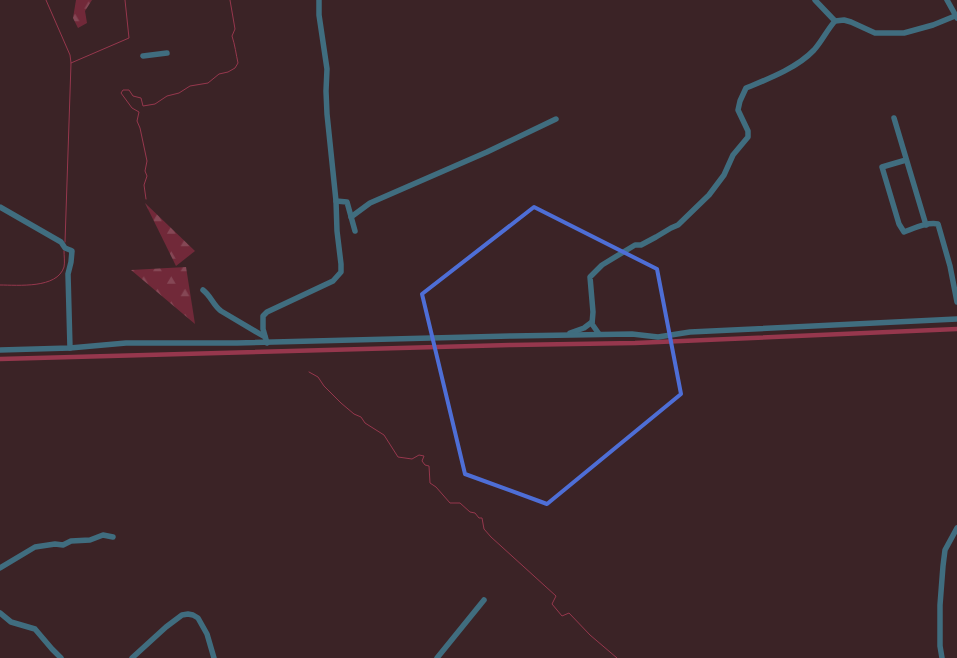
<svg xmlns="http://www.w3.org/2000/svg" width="957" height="658" viewBox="0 0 957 658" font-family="Jost,sans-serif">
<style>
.forest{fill:url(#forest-firs)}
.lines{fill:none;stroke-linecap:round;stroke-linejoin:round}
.stream{stroke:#96374d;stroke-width:1}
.canal{stroke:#96374d;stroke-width:4.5}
.minor{stroke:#406d7f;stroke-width:5.5}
.marked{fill:none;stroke:#4e6ed6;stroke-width:4;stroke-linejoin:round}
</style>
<defs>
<pattern id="forest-firs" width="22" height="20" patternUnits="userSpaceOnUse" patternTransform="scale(1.25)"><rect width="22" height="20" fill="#712939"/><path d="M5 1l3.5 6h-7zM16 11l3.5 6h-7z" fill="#854755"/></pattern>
</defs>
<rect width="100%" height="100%" fill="#3b2326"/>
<!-- forest -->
<g class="forest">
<path d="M76,0H92L85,11L87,23L78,28L73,18Z"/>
<path d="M145,203L195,251L176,266Z"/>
<path d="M186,267L195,324L131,270Z"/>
</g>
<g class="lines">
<!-- stream -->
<g class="stream">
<path d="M46,0L70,55L71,63L65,242"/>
<path d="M71,63L129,38L125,0"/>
<path d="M146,199L144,185L147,176L145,171L147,161L140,128L137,121L139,112L132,108L121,93L123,90H129L133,96L141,98L143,106L155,104L167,96L179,93L190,86L208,83L219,74L228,72L235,68L238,63C236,54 235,45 232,36L235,29L230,0"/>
<path d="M0,285C18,285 57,289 64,267C65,262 64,256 64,251"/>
<path d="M309,372L318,377L324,386L341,403L354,414L361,417L365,423L384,435L398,457L412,459L419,455L424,456L422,461L425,465L429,466L430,483L436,487L450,503H460L470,512L475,513L479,518H482L484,529L491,537L556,596L552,604L562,616L569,613L590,635L617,658"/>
</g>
<!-- canal -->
<path class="canal" d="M0,359L512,345L635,343L957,329"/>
<!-- minor -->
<g class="minor">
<path d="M815,0L835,21"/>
<path d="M947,0L957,18"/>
<path d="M143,56L167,53"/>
<path d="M894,118L926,225"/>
<path d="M906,160L882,167L899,224L904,232C915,228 927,222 938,224L950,266L957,302"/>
<path d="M336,201L347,202L355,231"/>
<path d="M0,207L61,242L65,248L70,250L72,251L71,262L68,274L70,348"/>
<path d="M351,217L370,203L487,152L556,119"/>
<path d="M203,290C211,296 213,305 221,311L265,337"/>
<path d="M570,333L584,328L592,322"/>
<path d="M599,334L592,324L593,312L590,277L602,265L635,245H641L656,237L671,228L678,225L709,195L724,175L733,155L748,137V131L738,110L740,101L746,88C768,79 797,68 814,50C822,41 827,30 835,21L844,20L851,22L875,33H904L933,25L955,16"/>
<path d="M267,343L263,329V316L267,312L333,281L341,272V264L337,231L336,201L327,114L326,91L327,69L319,15V0"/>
<path d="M0,350L70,348L126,343H237L512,336L632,334L658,337L690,332L957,319"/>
<path d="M0,568L35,547L55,544L63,545L71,541L90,540L103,535L113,537"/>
<path d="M0,613L11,622L35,629L52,649L61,658"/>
<path d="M132,658L166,627L182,615L188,614L193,615L198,618L207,634L214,658"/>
<path d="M437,658L484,600"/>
<path d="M942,658L940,646V605L943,566L945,550L957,528"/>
</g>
</g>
<!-- marked area -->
<path class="marked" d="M534,207L657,269L681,394L547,504L465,474L422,294Z"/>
</svg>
